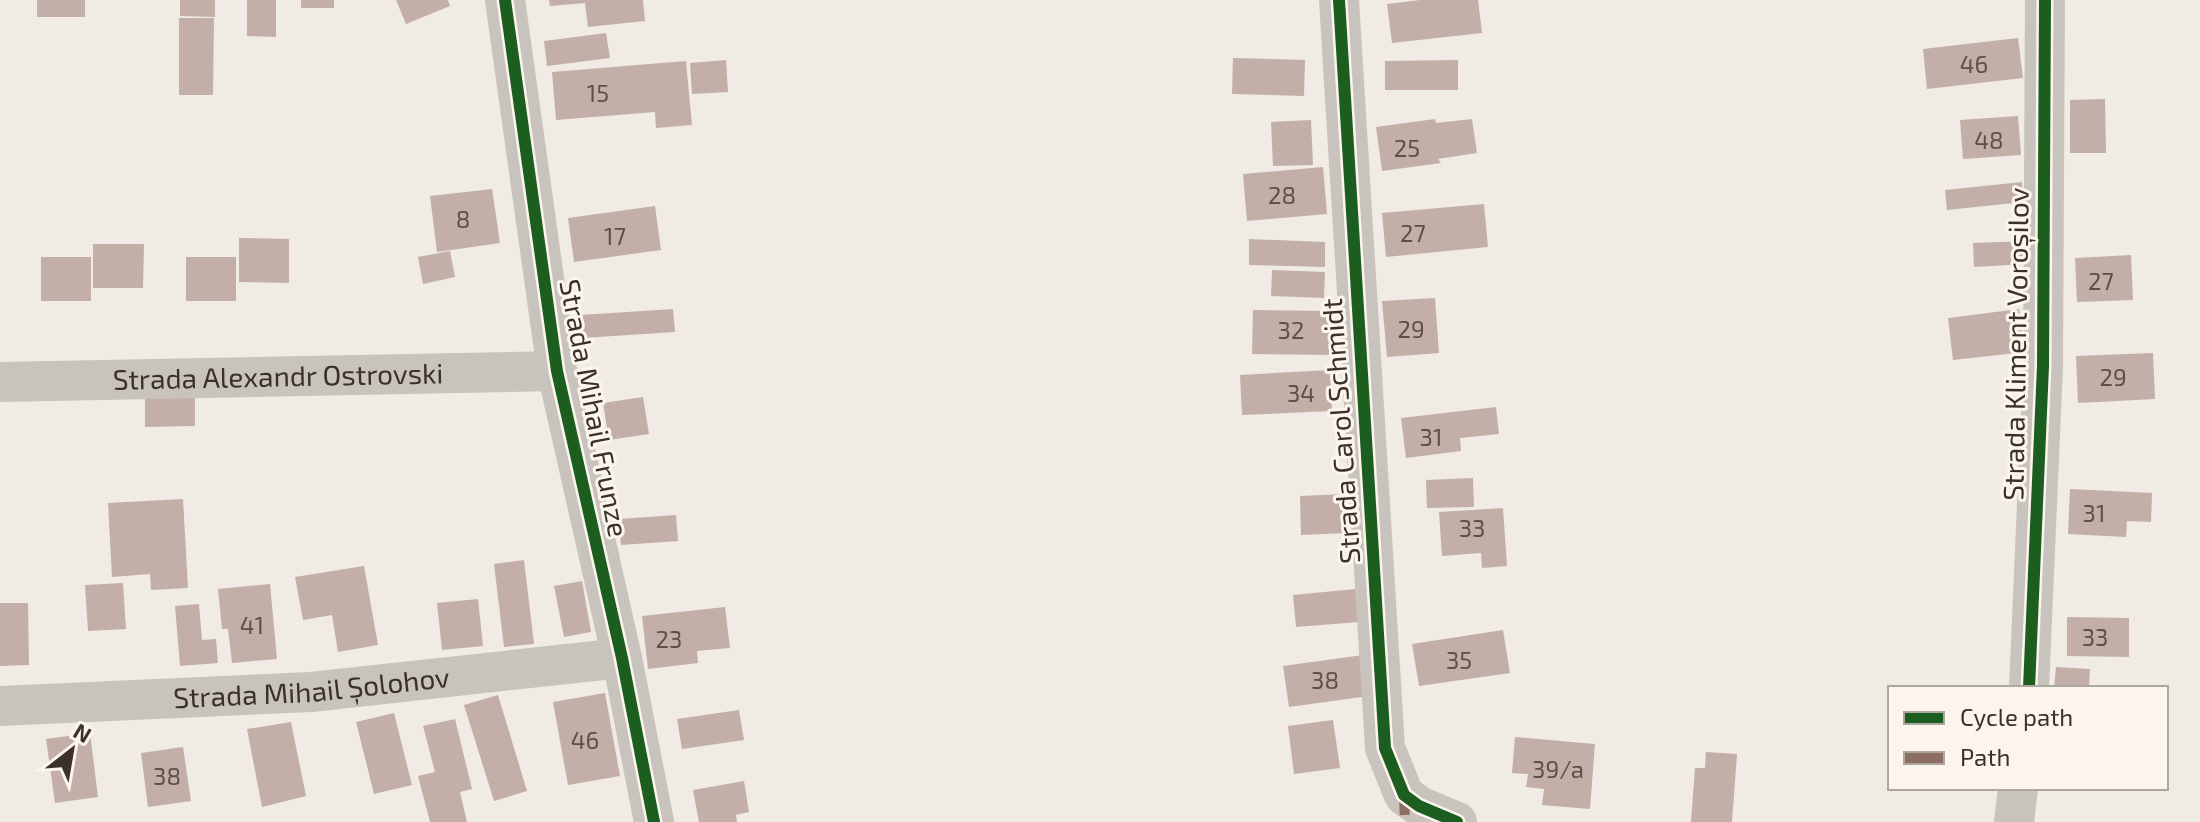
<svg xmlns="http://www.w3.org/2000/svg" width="2200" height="822" viewBox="0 0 2200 822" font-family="'Exo 2',sans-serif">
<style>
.building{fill:#c3afa7}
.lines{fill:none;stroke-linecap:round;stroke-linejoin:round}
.minor{stroke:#c9c3be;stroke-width:40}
.quiet{stroke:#8d6e63;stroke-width:10;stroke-dasharray:20 10;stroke-linecap:butt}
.cycleway-casing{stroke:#fbf5ee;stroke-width:17}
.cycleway{stroke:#1b5e20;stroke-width:12}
.labels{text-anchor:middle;stroke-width:6;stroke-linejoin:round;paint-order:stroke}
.number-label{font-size:24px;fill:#5d504a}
.street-label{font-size:28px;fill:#3b302b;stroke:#fbf5ee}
</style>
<rect width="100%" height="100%" fill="#f0ebe5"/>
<!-- building -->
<g class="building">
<rect x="37" y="0" width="48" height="17"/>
<path d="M180,0H215V17L180,16Z"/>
<path d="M247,0H276V37L247,36Z"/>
<rect x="301" y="0" width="33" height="8"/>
<path d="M396,0H448L450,6L406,24Z"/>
<path d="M549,0H643L645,21L588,27L585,3L550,6Z"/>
<path d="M1420,0H1478L1482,33L1392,43L1387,4Z"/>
<path d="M179,18H214L213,95H179Z"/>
<path d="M606,33L610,58L547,66L544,41Z"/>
<path d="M2018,38L2023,78L1927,89L1923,49Z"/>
<path d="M1233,58L1305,60L1304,96L1232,94Z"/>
<path d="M726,60L728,92L692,94L690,63Z"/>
<path d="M1458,60V90H1385V61Z"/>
<path d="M686,61L692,125L656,128L655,112L556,120L552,72Z"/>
<path d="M2105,99L2106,153H2070V100Z"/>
<path d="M2018,116L2021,155L1963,159L1960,120Z"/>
<path d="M1435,119L1436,123L1472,119L1477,153L1438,159L1441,163L1382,171L1376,127Z"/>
<path d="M1311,120L1313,165L1273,166L1271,122Z"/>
<path d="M1323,167L1327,214L1247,221L1243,174Z"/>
<path d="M2022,182L2023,202L1947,210L1945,190Z"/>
<path d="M492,189L500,243L437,252L430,196Z"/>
<path d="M1484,204L1488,247L1386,257L1382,213Z"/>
<path d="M655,206L661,250L574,262L568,218Z"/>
<path d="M239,238L289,239V283L239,282Z"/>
<path d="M1249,239L1325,242V267L1249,265Z"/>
<path d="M2027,241L2028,264L1974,267L1973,243Z"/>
<path d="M93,244H144L143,288H93Z"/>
<path d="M450,251L455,277L423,284L418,257Z"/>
<path d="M2131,255L2133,300L2077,302L2075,258Z"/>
<rect x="41" y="257" width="50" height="44"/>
<rect x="186" y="257" width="50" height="44"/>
<path d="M1272,270L1325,272L1324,298L1271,296Z"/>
<path d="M1435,298L1439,353L1387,357L1382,301Z"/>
<path d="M673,309L675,332L582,338L581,315Z"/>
<path d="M2019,309L2025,352L1953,360L1948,318Z"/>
<path d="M1253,310L1330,311V355L1252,354Z"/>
<path d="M2153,353L2155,399L2078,403L2076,356Z"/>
<path d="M1330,370L1332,411L1242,415L1240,375Z"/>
<path d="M195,397V426L145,427V398Z"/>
<path d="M643,397L649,434L609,440L603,403Z"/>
<path d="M1496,407L1499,434L1460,438L1461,451L1406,458L1401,418Z"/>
<path d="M1473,478L1474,507L1427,508L1426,480Z"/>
<path d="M2070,489L2152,493L2151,522L2127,521L2126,537L2068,534Z"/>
<path d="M1345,494L1347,533L1301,535L1300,496Z"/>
<path d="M183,499L188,588L151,590L150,574L112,577L108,503Z"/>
<path d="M1503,508L1507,566L1482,568L1481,553L1442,556L1439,512Z"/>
<path d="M676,515L678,541L621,545L619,519Z"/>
<path d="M524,560L534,644L504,647L494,564Z"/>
<path d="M364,566L378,645L338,652L332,615L303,620L295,577Z"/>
<path d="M582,581L591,632L564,637L554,586Z"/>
<path d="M123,583L126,629L88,631L85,585Z"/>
<path d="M270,584L277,659L232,663L228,629H222L218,589Z"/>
<path d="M1356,589L1359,622L1296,627L1293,595Z"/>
<path d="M478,599L483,646L442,650L437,603Z"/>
<path d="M0,603H28L29,665L0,666Z"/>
<path d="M199,604L202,640L216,639L218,663L180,666L175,606Z"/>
<path d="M725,607L730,648L697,651L698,663L648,669L642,616Z"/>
<path d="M2067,617L2129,618V657L2067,656Z"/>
<path d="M1503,630L1510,673L1419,686L1412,644Z"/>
<path d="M1363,655L1369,696L1289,707L1283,666Z"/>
<path d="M2056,667L2090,669L2089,688H2054Z"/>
<path d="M605,693L620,776L568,785L553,702Z"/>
<path d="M498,695L527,791L494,801L464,705Z"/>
<path d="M739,710L744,740L682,749L677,719Z"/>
<path d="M394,713L412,785L374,794L356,722Z"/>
<path d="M455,719L472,789L460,792L467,822H430L418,776L435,772L423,726Z"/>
<path d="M1333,720L1340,768L1294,774L1288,726Z"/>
<path d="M291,722L306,796L262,807L247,729Z"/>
<path d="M90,733L98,797L55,803L46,739Z"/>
<path d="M1515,737L1595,744L1590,809L1542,805L1544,789L1526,787L1528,774L1512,773Z"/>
<path d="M183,747L191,801L148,807L141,753Z"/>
<path d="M1706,752L1737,754L1732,822H1691L1695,768H1705Z"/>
<path d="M744,781L749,812L736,815L737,822H699L693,790Z"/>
</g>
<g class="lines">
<!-- minor -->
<g class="minor">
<path d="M505,0L557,371L622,658L654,822"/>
<path d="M1339,0L1385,748L1404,795L1419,806L1457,822"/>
<path id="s1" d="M0,382L557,371"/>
<path d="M2029,688L2043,366L2045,0"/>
<path id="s2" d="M0,706L311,692L622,658"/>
<path d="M2014,822L2018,788"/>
</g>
<!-- quiet -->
<path class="quiet" d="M1404,795L1405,822"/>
<!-- cycleway casing -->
<g class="cycleway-casing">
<g id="cycleway">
<path d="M505,0L557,371L622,658L654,822"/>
<path d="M1339,0L1385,748L1404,795L1419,806L1457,822"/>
<path d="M2029,688L2043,366L2045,0"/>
</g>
</g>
<!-- cycleway -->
<use href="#cycleway" class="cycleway"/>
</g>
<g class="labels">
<!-- number labels -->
<g class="number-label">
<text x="1974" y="73">46</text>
<text x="598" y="102">15</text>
<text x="1989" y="149">48</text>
<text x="1407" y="157">25</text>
<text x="1282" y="204">28</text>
<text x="463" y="228">8</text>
<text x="1413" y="242">27</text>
<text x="615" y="245">17</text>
<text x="2101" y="290">27</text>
<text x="1411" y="338">29</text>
<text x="1291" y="339">32</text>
<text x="2113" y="386">29</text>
<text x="1301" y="402">34</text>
<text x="1431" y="446">31</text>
<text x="2094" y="522">31</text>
<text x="1472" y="537">33</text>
<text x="252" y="634">41</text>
<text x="2095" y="646">33</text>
<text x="669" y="648">23</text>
<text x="1459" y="669">35</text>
<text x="1325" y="689">38</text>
<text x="585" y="749">46</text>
<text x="1558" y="778">39/a</text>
<text x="167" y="785">38</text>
</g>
<!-- street labels -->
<g class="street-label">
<text transform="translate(2016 344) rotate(-89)" y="10">Strada Kliment Voroșilov</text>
<text dy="10" stroke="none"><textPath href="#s1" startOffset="278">Strada Alexandr Ostrovski</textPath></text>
<text transform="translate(594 408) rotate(79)" y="10">Strada Mihail Frunze</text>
<text transform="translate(1341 431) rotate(-94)" y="10">Strada Carol Schmidt</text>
<text dy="10" stroke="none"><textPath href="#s2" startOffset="312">Strada Mihail Șolohov</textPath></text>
</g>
</g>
<!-- legend -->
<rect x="1888" y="686" width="280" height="104" fill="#fbf5ee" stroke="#aea6a0" stroke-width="2"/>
<rect x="1904" y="712" width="40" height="12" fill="#1b5e20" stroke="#aea6a0" stroke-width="2"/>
<text x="1960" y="726" font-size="24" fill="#3b302b">Cycle path</text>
<rect x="1904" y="752" width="40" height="12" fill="#8d6e63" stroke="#aea6a0" stroke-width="2"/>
<text x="1960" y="766" font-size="24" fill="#3b302b">Path</text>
<!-- north arrow -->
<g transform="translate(72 750) rotate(31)" stroke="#fbf5ee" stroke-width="6" paint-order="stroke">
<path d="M0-6L14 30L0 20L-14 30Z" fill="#3b302b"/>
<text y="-12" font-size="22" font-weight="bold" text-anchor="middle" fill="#3b302b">N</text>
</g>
</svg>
